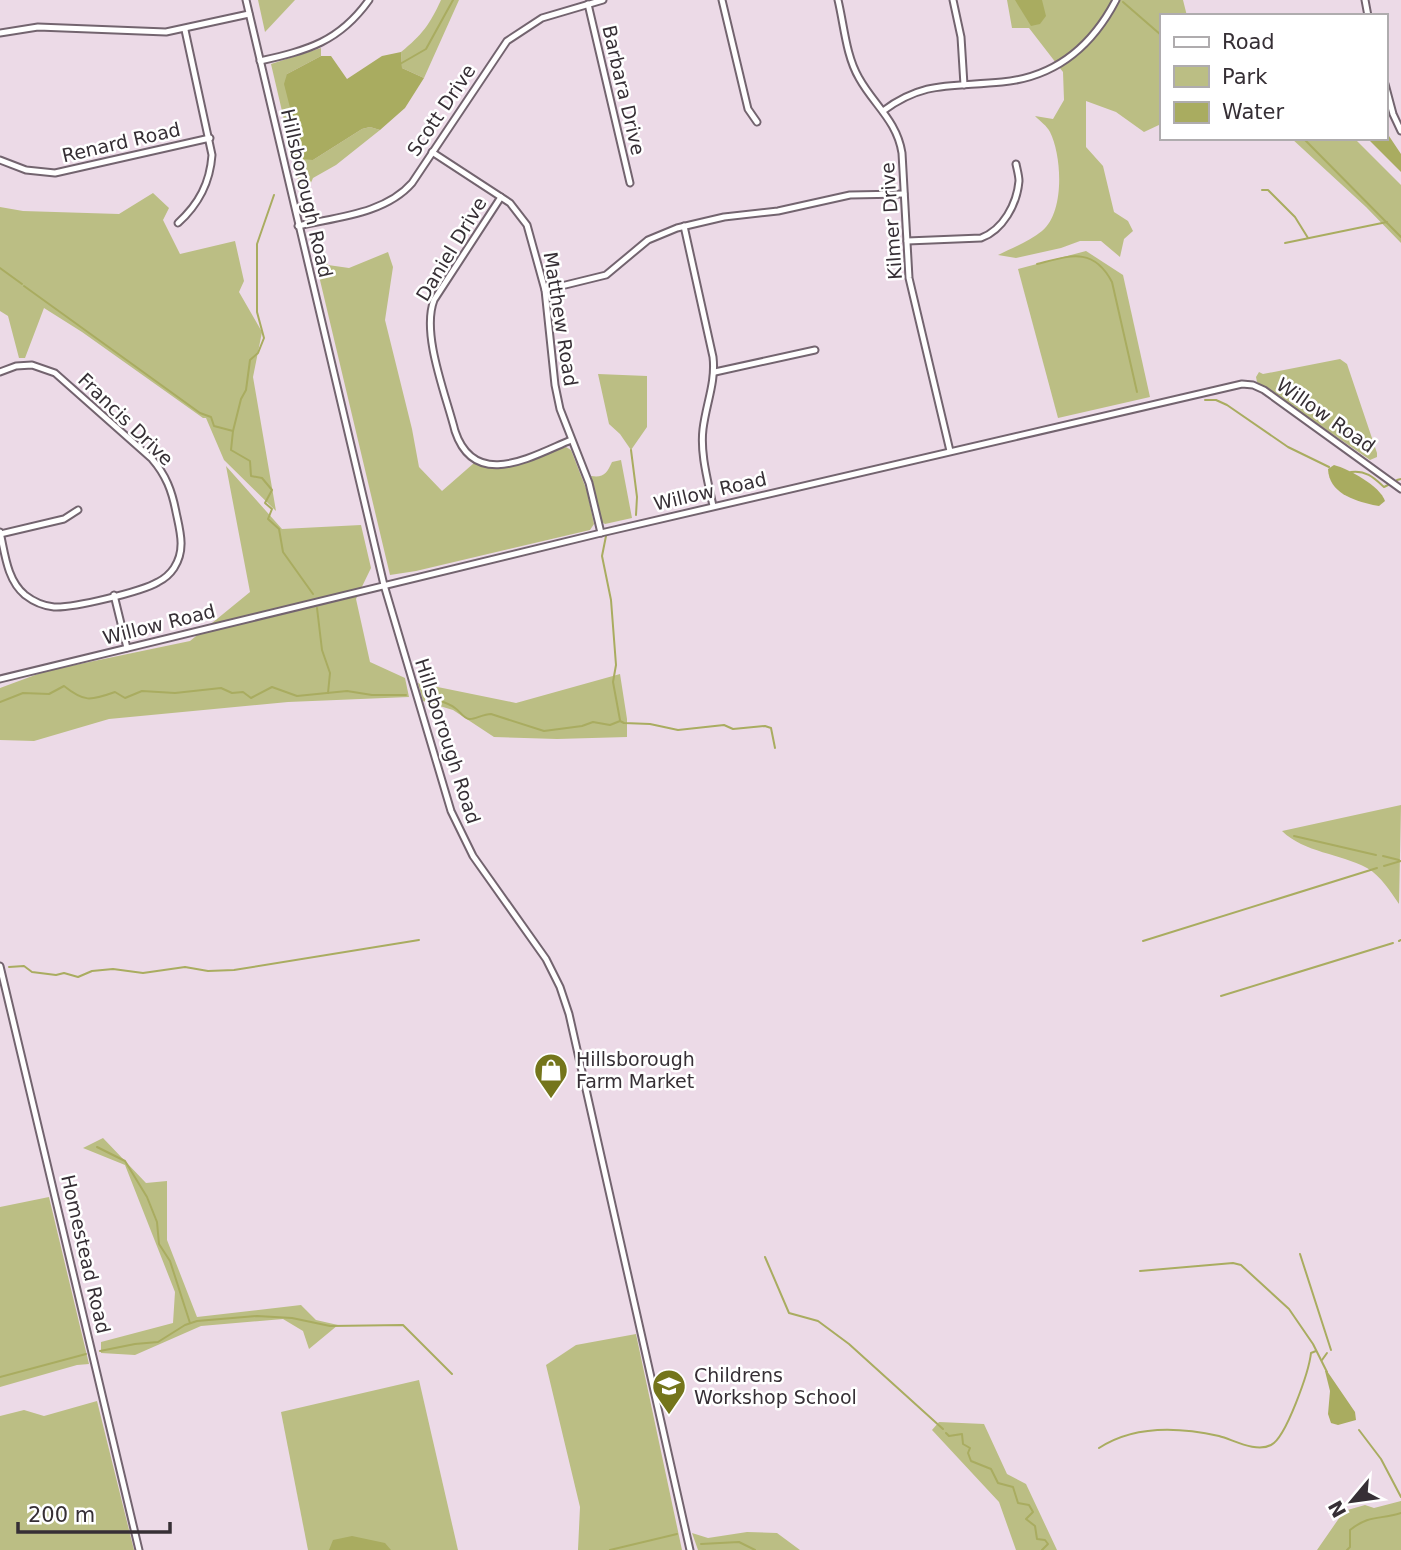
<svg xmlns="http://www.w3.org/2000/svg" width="1401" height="1550" viewBox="0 0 1401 1550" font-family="'DejaVu Sans',sans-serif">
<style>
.green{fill:#bbbe84}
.water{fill:#a9ac60}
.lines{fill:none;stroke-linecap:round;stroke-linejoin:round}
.stream{stroke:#a9ac60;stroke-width:2}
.minor-casing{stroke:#73646f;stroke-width:9}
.minor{stroke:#fff;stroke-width:5}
.labels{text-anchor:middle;stroke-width:5;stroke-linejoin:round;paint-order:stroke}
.street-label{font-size:19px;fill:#362f35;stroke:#fff}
.poi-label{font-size:19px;fill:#362f35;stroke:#fff;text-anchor:start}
</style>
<rect width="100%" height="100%" fill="#ecdae7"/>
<!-- green -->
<g class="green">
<path d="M258,0H295L265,32Z"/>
<path d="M441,0H459L424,78L402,68L401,52C422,35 430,24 441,0Z"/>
<path d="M1007,0H1183L1187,16H1161V124L1144,132L1116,112L1086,101V147L1103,166L1114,212L1128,221L1133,231L1124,239L1120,257L1101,241H1080L1061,248L1016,258L998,255C1012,248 1030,241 1042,231C1065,212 1062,156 1050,132C1047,126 1040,121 1035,116L1053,119L1064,100L1063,72L1029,28H1012Z"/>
<path d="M321,48V56L287,74L313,160L362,129L370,127L380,130L336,165L313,178L303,201L271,64Z"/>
<path d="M1291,138H1354L1401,185V243L1366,207Z"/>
<path d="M153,193L169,208L163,220L180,254L235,241L244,281L239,292L262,332L253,377L276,511L224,460L206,418H203L82,332L44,308L25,358H19L8,316L0,311V207L23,211L119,214Z"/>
<path d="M310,238L328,265L349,268L388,252L393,267L385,320L412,429L419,467L442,491L474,463C514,476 529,459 566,447L571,450L587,491L594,524L590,530L416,571L390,575Z"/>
<path d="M1086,251L1123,275L1150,397L1058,418L1018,269Z"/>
<path d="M1340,359L1347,364L1377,453V457L1370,460L1257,382L1256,377L1259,372L1263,374Z"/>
<path d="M598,374L647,376V427L631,450L620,434L609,424Z"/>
<path d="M621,460L632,518L605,524L602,522L591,476C604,478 607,473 612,462Z"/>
<path d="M226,466L282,529L361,525L371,568L356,599L370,662L405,678L409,697L288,702L109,719L34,741L0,740V688L46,671L190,641L250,592Z"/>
<path d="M620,674L627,719V737L557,739L494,737L453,710L423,701L418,683L516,703Z"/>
<path d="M1401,805L1399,904C1390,891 1381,876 1367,868C1339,853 1305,853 1282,831Z"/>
<path d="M103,1138L146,1183L167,1181V1240L197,1317L301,1305L316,1320L338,1325L309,1349L303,1331L283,1319L201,1326L135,1355L101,1353V1342L173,1323L175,1292L125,1165L83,1148Z"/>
<path d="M49,1197L89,1364L77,1365L0,1387V1207Z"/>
<path d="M636,1334L682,1550H578L580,1507L546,1365L576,1345Z"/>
<path d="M419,1380L458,1550H308L281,1412Z"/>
<path d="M97,1401L134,1550H0V1416L24,1410L44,1416Z"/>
<path d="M939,1422L984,1424L1007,1474L1026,1484L1057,1550H1016L999,1502L932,1430Z"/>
<path d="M1401,1501V1550H1317L1344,1511L1365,1505L1374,1508Z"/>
<path d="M747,1532L777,1533L800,1550H698L692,1533L708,1538Z"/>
</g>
<!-- water -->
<g class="water">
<path d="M1015,0H1042L1046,16L1040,24L1031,26Z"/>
<path d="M401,52L402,68L424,78L405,108L380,130L370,127L362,129L313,160L303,159L284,84L287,74L321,56H331L347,79L382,56Z"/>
<path d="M1385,130L1401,154V172L1367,138H1385Z"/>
<path d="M1334,465C1349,469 1380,486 1385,501L1379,506L1373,505C1353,500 1329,493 1328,469Z"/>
<path d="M1325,1371H1327L1355,1412L1356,1420L1338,1425L1331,1423L1328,1414L1330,1391Z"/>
<path d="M352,1536L385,1543L391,1550H329L333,1540Z"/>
</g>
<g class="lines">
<!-- stream -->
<g class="stream">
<path d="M1123,2L1161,35"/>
<path d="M400,64L426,49L453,0"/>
<path d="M1303,138L1401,237"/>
<path d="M1262,190H1268L1295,217L1308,238"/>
<path d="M1285,243L1387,222"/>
<path d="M1037,264C1069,256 1093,246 1112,282L1137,392"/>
<path d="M0,268L22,284"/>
<path d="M24,286L200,413L211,417L214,426L233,431L231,450L250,461L251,476L262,478L272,490L265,503L272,509L268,519L279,529L283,552L313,594"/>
<path d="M1205,400H1216L1227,405L1288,447L1329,467"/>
<path d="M233,431L241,399L246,390L250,360L258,353L264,338L257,312V244L274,195"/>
<path d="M631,450L637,497L636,515"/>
<path d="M1351,472C1366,470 1374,478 1384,487L1388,485"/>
<path d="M1397,480L1401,479"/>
<path d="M606,536L602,556L611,600L616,665L613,682L620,720"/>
<path d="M317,608L322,650L330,673L328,693"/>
<path d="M424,693C433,700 446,701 455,708C460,711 463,718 469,719C474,720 483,714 491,714L544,731L582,726L593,722L610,725L620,721L624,723L650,724L678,730L724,725L733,729L765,726L771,728L775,748"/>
<path d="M0,702L23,693L49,694L64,686C84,702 90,701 115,692L125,698L142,691L175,693L221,688L232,693L243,692L251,698L272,687L297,696L347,691L372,695H406"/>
<path d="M1294,836L1376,855"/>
<path d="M1383,856L1399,860"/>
<path d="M1384,866L1401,861"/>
<path d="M1143,941L1377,868"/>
<path d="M1399,941L1401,940"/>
<path d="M9,967L24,966L32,972L56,975L64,973L78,977L92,971L113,969L143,973L185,967L208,971L234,970L419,940"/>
<path d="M1221,996L1393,943"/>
<path d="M97,1147L125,1161L147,1197L157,1222L159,1244L170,1261L190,1323"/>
<path d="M1300,1254L1331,1350"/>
<path d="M765,1257L789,1313L818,1321L849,1344L943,1429"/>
<path d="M1140,1271L1233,1263L1241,1265L1289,1309L1313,1344L1327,1372"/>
<path d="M100,1351L135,1344L158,1342L185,1325L197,1321L257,1316L292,1318L330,1326L403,1325L452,1374"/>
<path d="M1322,1360L1327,1353"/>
<path d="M0,1377L86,1354"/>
<path d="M1359,1430L1381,1459L1401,1497"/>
<path d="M946,1433L949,1436L962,1434L963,1444L970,1448L968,1453L971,1461L991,1469L998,1483L1013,1487L1018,1503L1029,1505L1033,1512L1026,1519L1035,1526L1037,1539L1045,1540L1048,1544L1042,1550"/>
<path d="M1099,1448C1134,1425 1179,1427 1219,1436C1234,1440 1256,1453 1271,1445C1286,1438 1309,1371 1311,1353L1316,1351"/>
<path d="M701,1544L739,1542L755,1550"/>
<path d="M610,1550L677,1534"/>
<path d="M1347,1550L1350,1547V1530C1370,1514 1380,1520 1401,1513"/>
</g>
<!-- minor casing -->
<g class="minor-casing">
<g id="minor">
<path d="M246,0L384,585L451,811L473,856L546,959L560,987L569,1014L690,1550"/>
<path d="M722,0L748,109L757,122"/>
<path d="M838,0C844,25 846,56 859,78C874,105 897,121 902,153L909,278L950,451"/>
<path d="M953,0L961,37L964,85"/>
<path d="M1365,0L1368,16"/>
<path d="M588,4L630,183"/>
<path d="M0,33L38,27L166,32L249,14"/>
<path d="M260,61C308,50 339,42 369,0"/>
<path d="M1385,84L1393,114L1401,131"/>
<path d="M883,111C924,80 954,87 1002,82C1056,77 1092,46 1116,0"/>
<path d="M432,152L510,203L527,225L545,290L555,385L560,409L589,483L601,533"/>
<path d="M0,160L26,170L55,173L210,138"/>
<path d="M501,197L434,300C421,334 446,395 455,431C475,491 532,456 571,440"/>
<path d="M178,223C199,204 210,183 212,155L185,30"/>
<path d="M298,226C336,217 385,214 412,183L507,41L542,18L603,0"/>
<path d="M684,226L713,357C716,382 706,404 703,429C700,454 708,481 713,506"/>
<path d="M907,241L981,238C1003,230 1017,204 1019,181C1019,176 1017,169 1016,164"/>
<path d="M545,290L606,275L648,240L677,228L724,217L778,211L850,195L904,194"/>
<path d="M0,372L16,366L32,365L55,373L152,459C166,475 172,491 176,512C180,531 186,550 174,568C170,574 164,579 158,582C141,592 73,608 54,607C44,606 34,602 25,595C7,580 5,554 0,532"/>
<path d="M715,372L815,350"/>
<path d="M0,534L64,519L78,510"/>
<path d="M114,595L127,648"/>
<path d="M0,679L601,533L1242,384L1253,385L1264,390L1401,489"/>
<path d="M0,966L139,1550"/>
</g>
</g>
<!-- minor -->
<use href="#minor" class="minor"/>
</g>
<!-- icons -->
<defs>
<g id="shop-pin" transform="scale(1.75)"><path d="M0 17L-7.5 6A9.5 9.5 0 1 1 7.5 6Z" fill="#74751b" stroke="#fff"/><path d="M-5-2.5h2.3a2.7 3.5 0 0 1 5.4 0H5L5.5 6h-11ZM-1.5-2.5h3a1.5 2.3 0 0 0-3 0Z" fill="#fff"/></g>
<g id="school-pin" transform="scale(1.75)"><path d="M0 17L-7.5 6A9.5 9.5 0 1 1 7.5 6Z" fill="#74751b" stroke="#fff"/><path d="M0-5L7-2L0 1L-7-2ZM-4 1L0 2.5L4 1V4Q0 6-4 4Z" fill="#fff"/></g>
</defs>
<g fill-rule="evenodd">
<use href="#shop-pin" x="551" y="1070"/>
<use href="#school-pin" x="669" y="1386"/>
</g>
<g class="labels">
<!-- street labels -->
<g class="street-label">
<text transform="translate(624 90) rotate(77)" y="7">Barbara Drive</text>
<text transform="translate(441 110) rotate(-56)" y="7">Scott Drive</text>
<text transform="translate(121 142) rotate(-13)" y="7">Renard Road</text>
<text transform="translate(307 193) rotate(77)" y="7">Hillsborough Road</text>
<text transform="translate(891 221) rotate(-94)" y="7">Kilmer Drive</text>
<text transform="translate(451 249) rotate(-59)" y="7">Daniel Drive</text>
<text transform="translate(561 319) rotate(81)" y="7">Matthew Road</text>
<text transform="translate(1326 415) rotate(35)" y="7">Willow Road</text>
<text transform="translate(126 419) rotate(44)" y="7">Francis Drive</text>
<text transform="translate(710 491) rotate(-13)" y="7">Willow Road</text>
<text transform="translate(159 624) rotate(-14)" y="7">Willow Road</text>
<text transform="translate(448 741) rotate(72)" y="7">Hillsborough Road</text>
<text transform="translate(86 1254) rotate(77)" y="7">Homestead Road</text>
</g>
<!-- poi labels -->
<g class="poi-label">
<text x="576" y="1066">Hillsborough<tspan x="576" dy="22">Farm Market</tspan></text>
<text x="694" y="1382">Childrens<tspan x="694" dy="22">Workshop School</tspan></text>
</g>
</g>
<!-- legend -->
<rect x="1160" y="14" width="228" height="126" fill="#ffffff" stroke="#afacae" stroke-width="2"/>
<rect x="1174" y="37" width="35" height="10" fill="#ffffff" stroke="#afacae" stroke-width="2"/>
<text x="1222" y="49" font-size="21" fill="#362f35">Road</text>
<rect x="1174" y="66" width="35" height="21" fill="#bbbe84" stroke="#afacae" stroke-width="2"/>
<text x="1222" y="84" font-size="21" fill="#362f35">Park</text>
<rect x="1174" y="102" width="35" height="21" fill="#a9ac60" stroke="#afacae" stroke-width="2"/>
<text x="1222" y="119" font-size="21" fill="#362f35">Water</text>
<!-- north arrow -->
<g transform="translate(1352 1501) rotate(241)" stroke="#ffffff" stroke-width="5" paint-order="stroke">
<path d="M0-5L12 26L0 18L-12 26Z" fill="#362f35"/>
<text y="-10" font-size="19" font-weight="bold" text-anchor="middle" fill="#362f35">N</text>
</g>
<!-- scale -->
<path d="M18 1522v10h152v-10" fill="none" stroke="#362f35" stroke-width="3.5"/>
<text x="28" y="1522" font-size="21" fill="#362f35" stroke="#ffffff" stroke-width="5" paint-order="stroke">200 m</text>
</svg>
